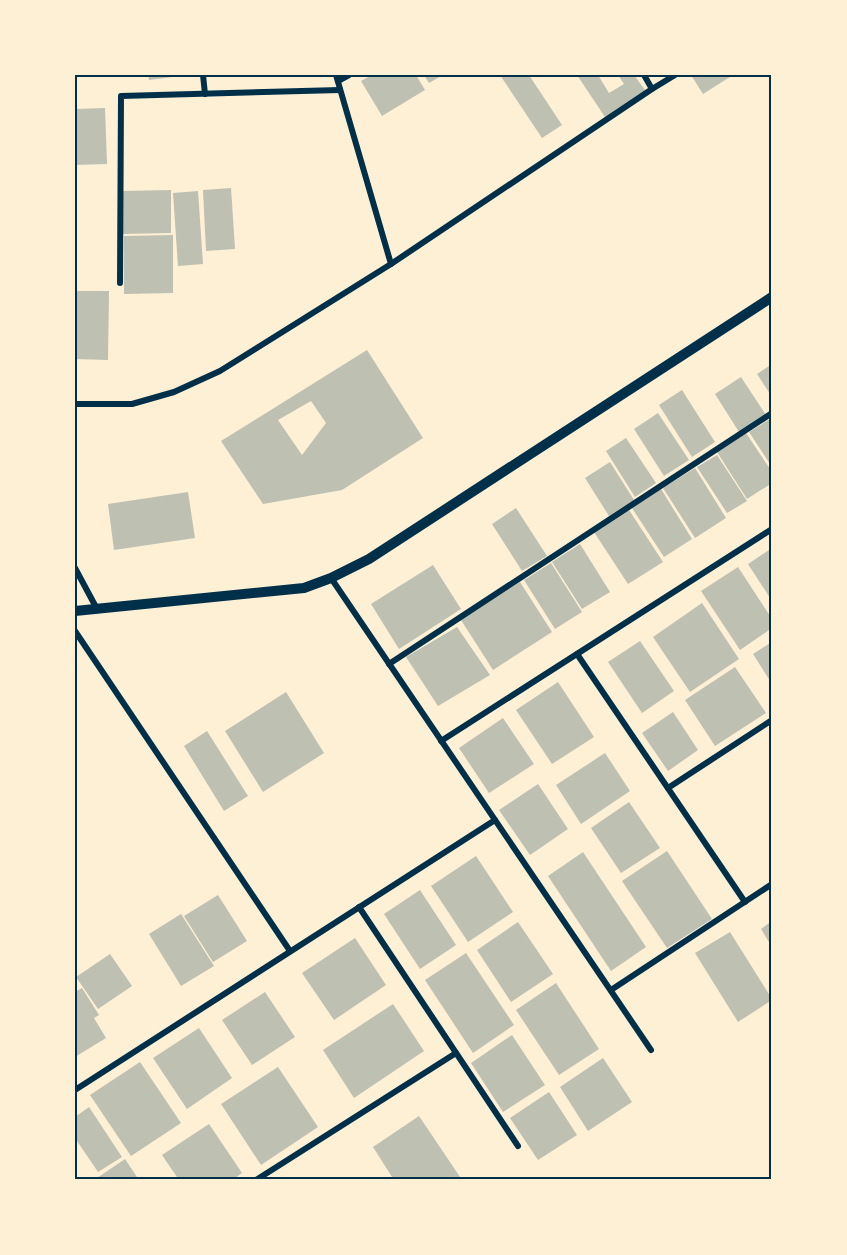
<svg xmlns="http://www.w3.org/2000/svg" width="847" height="1255" viewBox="0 0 847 1255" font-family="Roboto,sans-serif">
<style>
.building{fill:#bec0b2;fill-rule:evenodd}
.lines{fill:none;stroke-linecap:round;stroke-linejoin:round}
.minor{stroke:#003049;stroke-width:6}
.tertiary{stroke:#003049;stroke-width:10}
.neatline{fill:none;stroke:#003049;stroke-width:2}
</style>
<rect width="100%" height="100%" fill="#fdf0d5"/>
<!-- building -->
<g class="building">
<path d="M148,75H180V76L149,80Z"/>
<path d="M372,75H416L425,90L382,116L361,81Z"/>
<path d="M424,75H443L429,83Z"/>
<path d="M500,75H529L562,125L542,138Z"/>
<path d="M577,75H598L609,93L624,84L618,75H634L645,90L605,117Z"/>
<path d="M691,75H733L703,94Z"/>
<path d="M105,108L107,164L75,165V109Z"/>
<path d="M231,188L235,249L206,251L203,190Z"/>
<path d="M171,190V233L122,234V191Z"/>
<path d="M198,191L203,264L178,266L173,193Z"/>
<path d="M173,235V293L124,294V236Z"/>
<path d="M75,291H109L108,360L75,359Z"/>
<path d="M367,350L423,438L342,490L263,504L221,441ZM311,401L326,423L302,455L278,420Z"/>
<path d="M772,364V397L757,374Z"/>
<path d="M741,377L766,415L739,432L715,394Z"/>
<path d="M682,390L715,442L692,457L659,405Z"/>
<path d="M658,413L689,460L664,476L634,429Z"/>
<path d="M772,418V467L749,432Z"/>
<path d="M746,433L772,472V483L747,499L717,452Z"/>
<path d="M626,438L656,483L635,497L606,451Z"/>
<path d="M717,455L747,501L727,513L697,467Z"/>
<path d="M610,462L634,500L609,516L585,478Z"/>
<path d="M695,468L726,518L695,538L663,488Z"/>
<path d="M661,489L692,539L664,557L632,508Z"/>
<path d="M188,492L195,538L114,550L108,504Z"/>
<path d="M516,508L547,556L522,571L492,524Z"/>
<path d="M629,510L663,562L628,584L594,532Z"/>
<path d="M580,544L610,592L582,609L552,562Z"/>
<path d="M772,548V601L748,564Z"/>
<path d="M551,563L582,612L555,629L524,580Z"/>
<path d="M433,565L461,609L399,649L371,604Z"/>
<path d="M738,567L772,619V628L740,650L701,591Z"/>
<path d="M520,582L552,632L493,670L461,620Z"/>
<path d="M702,603L739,659L690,692L653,637Z"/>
<path d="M457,627L490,675L438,706L406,657Z"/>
<path d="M640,641L674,691L642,713L608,662Z"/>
<path d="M772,642V684L753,654Z"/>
<path d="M735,667L766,713L715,746L685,700Z"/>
<path d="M558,682L594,737L552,764L516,710Z"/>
<path d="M286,692L324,753L263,792L225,731Z"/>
<path d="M673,712L698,750L668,771L642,733Z"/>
<path d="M503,718L534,764L489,793L459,748Z"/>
<path d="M207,731L248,796L224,811L184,746Z"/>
<path d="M605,753L630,791L581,824L556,785Z"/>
<path d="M538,784L568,829L530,855L499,810Z"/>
<path d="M629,802L660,848L621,873L591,828Z"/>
<path d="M667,851L712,919L667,948L622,881Z"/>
<path d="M583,852L646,947L611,971L548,876Z"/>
<path d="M476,856L513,912L468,942L431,886Z"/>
<path d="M420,890L456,945L420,969L384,914Z"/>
<path d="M218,895L247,941L213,962L184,916Z"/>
<path d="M181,914L214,966L181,986L149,934Z"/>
<path d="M772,921V947L761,929Z"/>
<path d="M518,922L553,974L511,1002L477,950Z"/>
<path d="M730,932L772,999V1000L738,1022L695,953Z"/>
<path d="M355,938L386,985L334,1020L302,973Z"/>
<path d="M466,953L514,1025L473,1053L425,980Z"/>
<path d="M110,954L132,986L98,1009L76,977Z"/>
<path d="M556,983L599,1049L559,1075L516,1010Z"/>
<path d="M82,988L99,1015L94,1018L106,1038L75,1057V992Z"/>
<path d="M265,992L295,1037L252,1065L222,1020Z"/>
<path d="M393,1004L424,1051L354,1098L323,1050Z"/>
<path d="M199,1028L232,1078L187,1109L153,1058Z"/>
<path d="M512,1035L545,1085L503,1112L471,1063Z"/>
<path d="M603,1058L632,1102L588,1131L560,1087Z"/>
<path d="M140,1062L181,1123L131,1156L90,1095Z"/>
<path d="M278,1067L318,1127L261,1165L221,1104Z"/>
<path d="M549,1092L577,1135L538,1160L510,1118Z"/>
<path d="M89,1107L122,1157L98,1172L75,1138V1117Z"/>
<path d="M419,1116L462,1180H394L373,1147Z"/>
<path d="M209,1124L242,1173L232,1180H179L162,1155Z"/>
<path d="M125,1159L139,1180H94Z"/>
</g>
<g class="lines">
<!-- minor -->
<g class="minor">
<path d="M203,75L205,94"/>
<path d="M336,75L391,264"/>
<path d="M644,75L652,89L675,75"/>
<path d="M338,81L349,75"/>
<path d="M120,283L121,96L340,90"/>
<path d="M75,404H132L174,392L220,371L391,264L652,89"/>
<path d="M75,568L97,609"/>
<path d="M331,578L651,1050"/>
<path d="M75,631L290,951"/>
<path d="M577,654L745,902"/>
<path d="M389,664L772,413"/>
<path d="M441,741L772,529"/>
<path d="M668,788L772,720"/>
<path d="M359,907L518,1146"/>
<path d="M611,990L772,884"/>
<path d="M75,1090L495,820"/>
<path d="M256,1180L456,1053"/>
</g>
<!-- tertiary -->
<path class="tertiary" d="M75,611L304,588L331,578L369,559L772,297"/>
</g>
<!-- border -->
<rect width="847" height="1255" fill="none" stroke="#fdf0d5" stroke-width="153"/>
<rect x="76" y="76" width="694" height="1102" class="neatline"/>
</svg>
